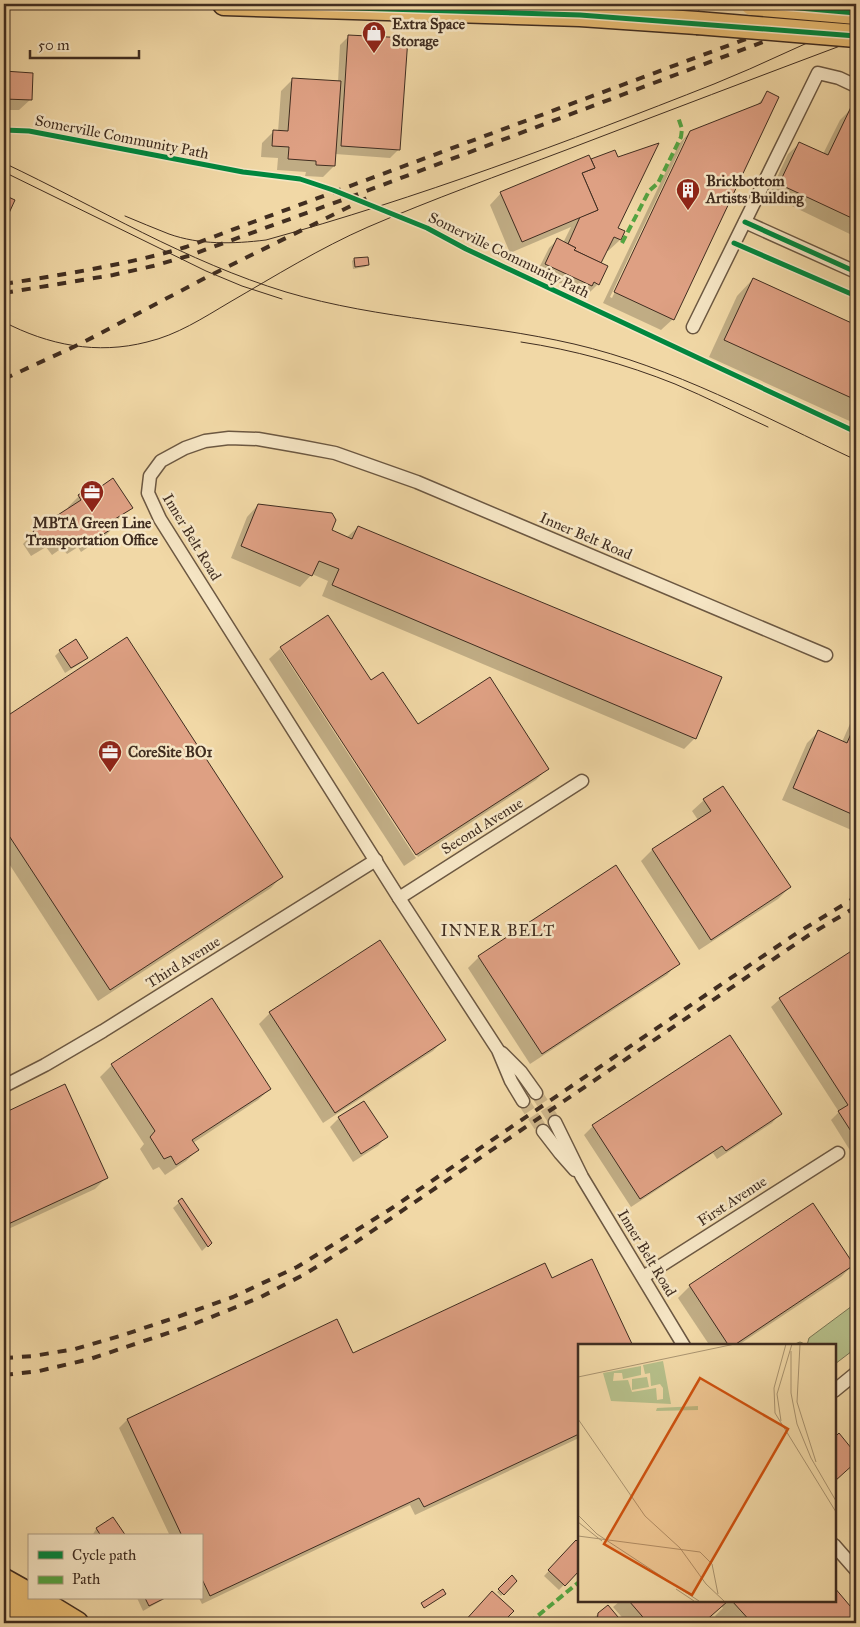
<svg xmlns="http://www.w3.org/2000/svg" width="860" height="1627" viewBox="0 0 860 1627" font-family="'IM FELL Great Primer',serif">
<style>
.green{fill:#b6bf8a;stroke:#7b7655}
.shadow{fill:#0003;fill-rule:evenodd}
.building{fill:#dea083;stroke:#402d20}
.lines{fill:none;stroke-linecap:round;stroke-linejoin:round}
.street-tunnel{stroke:#ceb68b;stroke-width:12;stroke-dasharray:12 6;stroke-linecap:butt}
.street-casing{stroke:#6c5842;stroke-width:15}
.highway-casing{stroke:#402d20;stroke-width:25}
.street{stroke:#f6e6c5;stroke-width:12}
.highway{stroke:#e8bc73;stroke-width:22}
.tram{stroke:#402d20;stroke-width:1}
.rail{stroke:#402d20;stroke-width:4;stroke-dasharray:9 9;stroke-linecap:butt}
.highway-bridge-casing{stroke:#402d20;stroke-width:25;stroke-linecap:butt}
.highway-bridge{stroke:#e8bc73;stroke-width:22}
.quiet{stroke:#54a441;stroke-width:4;stroke-dasharray:8 4;stroke-linecap:butt}
.cycleway-casing{stroke:#f6e6c5;stroke-width:8}
.cycleway{stroke:#00873e;stroke-width:5}
.labels{text-anchor:middle;stroke-width:5;stroke-linejoin:round;paint-order:stroke}
.poi-label{font-size:15px;font-weight:bold;fill:#402d20;stroke:#f6e6c5;text-anchor:start}
.street-label{font-size:15px;fill:#402d20;stroke:#f6e6c5}
.neighbourhood-label{font-size:16px;letter-spacing:1px;fill:#402d20;stroke:#f6e6c5}
.inset-road{fill:none;stroke:#aa9470;stroke-width:1}
.view{fill:#cf520f;fill-opacity:0.15;stroke:#cf520f;stroke-width:2.5}
.inset-edge{fill:none;stroke:#402d20;stroke-width:2.5}
</style>
<rect width="100%" height="100%" fill="#f1d8a6"/>
<filter id="stains"><feTurbulence type="fractalNoise" baseFrequency=".004" numOctaves="4"/><feColorMatrix values="0 0 0 0 .2 0 0 0 0 .09 0 0 0 0 .02 0 0 0 .5 -.17"/></filter>
<radialGradient id="worn" r=".72"><stop offset=".6" stop-color="#630" stop-opacity="0"/><stop offset="1" stop-color="#630" stop-opacity=".3"/></radialGradient>
<!-- green -->
<path class="green" d="M856,1303V1348L835,1364L834,1365V1346H790L800,1342L807,1345L809,1338Z"/>
<!-- shadow -->
<g class="shadow">
<path d="M349,36L399,149L390,158L335,154L334,166L323,177L305,176L306,172L277,170L278,158L261,157L262,143L274,131L278,132L281,91L293,79L338,82L340,45Z"/>
<path d="M4,73L31,74V99L19,110H4Z"/>
<path d="M768,93L673,319L661,330L603,303L679,144L690,132L755,107ZM685,139H687L612,298L610,297Z"/>
<path d="M851,109L856,111V237L769,195L788,154L800,143L823,154L840,120Z"/>
<path d="M614,151L616,229L624,232L620,240L608,251L606,250L600,262L598,284L590,292L586,290L582,294L537,272L549,248L557,240L563,243L571,227L510,253L490,205L501,193Z"/>
<path d="M354,259L368,265L365,267L353,269L352,261Z"/>
<path d="M753,279L856,326V424L709,357L737,296Z"/>
<path d="M96,492L131,507L115,522L117,524L106,535L81,552L78,547L67,554L62,548L52,555L46,547L31,556L23,544L34,532L69,509L68,507L79,496Z"/>
<path d="M258,505L346,538L358,527L695,738L684,749L322,596L328,581L312,574L300,587L231,558L247,517Z"/>
<path d="M328,617L370,682L417,726L548,768L536,780L418,857L282,649H280Z"/>
<path d="M127,639L282,876L271,888L98,1001L4,856V720Z"/>
<path d="M280,649L416,858L404,866L269,659Z"/>
<path d="M60,651L87,658L81,663L65,673L55,656Z"/>
<path d="M856,714V832L782,800L807,743L818,732L842,742L853,717Z"/>
<path d="M704,800L790,887L778,899L699,950L641,861L652,850L698,820L692,811Z"/>
<path d="M856,950V1160L831,1120L839,1112L771,1007L780,999Z"/>
<path d="M479,957L678,963L667,975L530,1064L468,968Z"/>
<path d="M212,1000L270,1089L258,1100L193,1143L198,1150L186,1161L165,1175L159,1167L153,1170L140,1149L144,1144L100,1077L112,1065Z"/>
<path d="M270,1013L444,1040L433,1051L323,1123L259,1024Z"/>
<path d="M64,1086L107,1177L95,1189L4,1231V1114Z"/>
<path d="M364,1102L386,1137L378,1146L353,1162L330,1127L339,1118Z"/>
<path d="M780,1114L772,1123L717,1159L713,1153L631,1207L584,1135L593,1126Z"/>
<path d="M182,1200L210,1243L202,1251L173,1208Z"/>
<path d="M812,1205L853,1265L841,1277L737,1346H710L678,1298L690,1286Z"/>
<path d="M337,1321L353,1355L579,1346V1438L415,1515L410,1505L202,1604L199,1598H201V1536H170L119,1428L127,1420Z"/>
<path d="M839,1435L856,1455V1461L834,1481V1439Z"/>
<path d="M113,1518L124,1536H92L96,1529Z"/>
<path d="M576,1542L579,1569L559,1590L544,1576Z"/>
<path d="M512,1577L516,1581L501,1596L497,1592Z"/>
<path d="M834,1589L856,1615V1623H721L715,1616L723,1608L721,1606L702,1623H627L613,1607L620,1601H834Z"/>
<path d="M137,1598H166L143,1611Z"/>
<path d="M608,1606L622,1623H589L598,1614Z"/>
</g>
<!-- building -->
<g class="building">
<path d="M348,35L408,38L400,150L341,146Z"/>
<path d="M4,71L33,73L32,100L4,99Z"/>
<path d="M292,78L341,81L335,166L316,165V161L288,159L289,147L272,146L273,130L288,131Z"/>
<path d="M767,91L779,97L674,320L614,292L690,131L761,103Z"/>
<path d="M851,107L856,110V220L779,184L799,142L828,155Z"/>
<path d="M659,143L618,228L625,231L621,240L614,237L601,263L574,250L576,248L568,244L580,217L598,210L582,173L595,168L591,159L615,150L618,157Z"/>
<path d="M589,155L595,168L582,173L598,210L522,242L500,192Z"/>
<path d="M4,195L15,200L4,224Z"/>
<path d="M557,238L576,248L574,250L608,266L599,285L594,282L592,286L545,264Z"/>
<path d="M368,257L369,265L355,267L354,258Z"/>
<path d="M753,278L856,325V400L724,340Z"/>
<path d="M113,478L133,508L115,519L119,524L93,541L90,536L79,544L74,537L63,544L58,536L43,546L33,531L81,500L78,495L93,485L96,490Z"/>
<path d="M258,504L332,513L336,520L332,530L352,539L358,526L722,677L696,739L332,585L339,569L319,561L312,576L241,546Z"/>
<path d="M328,615L371,680L383,672L418,724L490,677L549,769L416,855L280,647Z"/>
<path d="M127,637L283,877L110,990L4,828V718Z"/>
<path d="M76,639L88,658L71,668L59,650Z"/>
<path d="M856,722V816L793,788L818,730L847,743Z"/>
<path d="M723,786L791,887L711,940L652,849L711,811L703,799Z"/>
<path d="M616,865L680,964L542,1054L478,956Z"/>
<path d="M380,940L446,1040L335,1113L269,1012Z"/>
<path d="M856,948V1139L838,1111L848,1105L779,998Z"/>
<path d="M212,998L271,1089L192,1140L199,1150L176,1165L171,1156L164,1159L150,1137L155,1131L111,1064Z"/>
<path d="M730,1035L782,1114L726,1151L722,1146L640,1199L592,1125Z"/>
<path d="M65,1084L108,1178L4,1226V1113Z"/>
<path d="M364,1101L388,1137L361,1154L338,1117Z"/>
<path d="M182,1198L212,1243L208,1247L178,1201Z"/>
<path d="M813,1203L854,1265L733,1346H729L689,1285Z"/>
<path d="M592,1259L633,1346H579V1434L424,1507L419,1498L210,1596L201,1577V1536H182L127,1419L337,1319L353,1353L545,1263L552,1278Z"/>
<path d="M839,1433L856,1454V1462L835,1481L834,1479V1438Z"/>
<path d="M113,1517L126,1536H101L96,1528Z"/>
<path d="M576,1540L579,1543V1571L565,1586L548,1570Z"/>
<path d="M512,1575L517,1581L504,1595L498,1589Z"/>
<path d="M834,1587L856,1613V1623H752L732,1601H834Z"/>
<path d="M443,1589L446,1594L424,1608L421,1603Z"/>
<path d="M492,1591L514,1611L502,1623H463Z"/>
<path d="M145,1598H165L149,1606Z"/>
<path d="M629,1601H728L703,1623H648Z"/>
<path d="M608,1605L623,1623H597L598,1613Z"/>
</g>
<g class="lines">
<!-- street-tunnel -->
<g class="street-tunnel">
<path d="M536,1093L555,1122"/>
<path d="M523,1101L543,1131"/>
</g>
<!-- street casing -->
<g class="street-casing">
<g id="street">
<path d="M745,222L856,272"/>
<path d="M693,327L818,73L839,78L856,86"/>
<path d="M399,898L582,781"/>
<path d="M502,1053L521,1072L536,1093"/>
<path d="M4,1086L45,1065L103,1031L376,860"/>
<path d="M523,1101L511,1081L498,1050L399,898L160,519L148,493L150,476L161,461L185,448L205,441L229,438L258,439L298,446L335,453L417,482L826,655"/>
<path d="M555,1122L582,1177L684,1346"/>
<path d="M543,1131L560,1153L575,1170"/>
<path d="M643,1277L838,1153"/>
<path d="M834,1391L856,1373"/>
<path d="M834,1545L856,1570"/>
</g>
</g>
<!-- highway casing -->
<g class="highway-casing">
<g id="highway">
<path d="M224,4L580,15L697,23"/>
<path d="M4,1580L29,1594"/>
<path d="M36,1598L77,1623"/>
<path d="M4,1602L38,1623"/>
</g>
</g>
<!-- street -->
<use href="#street" class="street"/>
<!-- highway -->
<use href="#highway" class="highway"/>
<!-- tram -->
<g class="tram">
<path d="M4,163C97,207 187,262 286,292C380,320 479,322 574,344C673,367 764,417 856,460"/>
<path d="M4,172L206,271L242,286L282,299"/>
<path d="M125,216C139,222 154,228 169,234C200,245 233,244 266,240C418,198 567,142 714,84C762,65 808,41 856,22"/>
<path d="M4,322C48,345 97,355 147,342C177,335 203,318 230,302C275,276 320,248 368,227C433,199 500,175 566,150C663,113 760,76 856,40"/>
<path d="M521,342C574,350 625,364 675,384C706,397 737,413 768,427"/>
</g>
<!-- rail -->
<g class="rail">
<path d="M801,14L817,4"/>
<path d="M4,284C65,274 126,265 186,247L840,4"/>
<path d="M4,293L113,275L153,266L188,256L345,199L856,7"/>
<path d="M4,379L82,343L209,276L373,195"/>
<path d="M4,1358L33,1356L75,1349L120,1336L177,1317L233,1297L297,1267L389,1210L797,933L856,897"/>
<path d="M4,1375L39,1371L90,1359L189,1326L261,1297L305,1274L353,1244L809,935L856,907"/>
<path d="M4,1608L11,1623"/>
</g>
<!-- highway-bridge casing -->
<g class="highway-bridge-casing">
<g id="highway-bridge">
<path d="M752,4L856,13"/>
<path d="M697,23L856,36"/>
</g>
</g>
<!-- highway-bridge -->
<use href="#highway-bridge" class="highway-bridge"/>
<!-- quiet -->
<g class="quiet">
<path d="M622,243L649,191L658,183L681,137L682,129L678,117"/>
<path d="M529,1623L579,1582"/>
</g>
<!-- cycleway casing -->
<g class="cycleway-casing">
<g id="cycleway">
<path d="M224,4L580,15L856,36"/>
<path d="M752,4L856,13"/>
<path d="M4,130L29,131L243,172L300,179L333,190L427,228L466,249L856,432"/>
<path d="M745,222L856,272"/>
<path d="M734,243L856,296"/>
</g>
</g>
<!-- cycleway -->
<use href="#cycleway" class="cycleway"/>
</g>
<!-- icons -->
<defs>
<g id="shop-pin" transform="scale(1.25)"><path d="M0 17L-7.5 6A9.5 9.5 0 1 1 7.5 6Z" fill="#8f2418" stroke="#f6e6c5"/><path d="M-5-2.5h2.3a2.7 3.5 0 0 1 5.4 0H5L5.5 6h-11ZM-1.5-2.5h3a1.5 2.3 0 0 0-3 0Z" fill="#fff"/></g>
<g id="building-pin" transform="scale(1.25)"><path d="M0 17L-7.5 6A9.5 9.5 0 1 1 7.5 6Z" fill="#8f2418" stroke="#f6e6c5"/><path d="M-4-6H4V6H1V3H-1V6H-4ZM-2.5-4.3h1.7v1.8h-1.7ZM.8-4.3h1.7v1.8H.8ZM-2.5-1h1.7V.8h-1.7ZM.8-1h1.7V.8H.8Z" fill="#fff"/></g>
<g id="office-pin" transform="scale(1.25)"><path d="M0 17L-7.5 6A9.5 9.5 0 1 1 7.5 6Z" fill="#8f2418" stroke="#f6e6c5"/><path d="M-6-3h4V-5.5h4V-3h4V5H-6ZM-1-4.5V-3h2v-1.5ZM-6 0V1H6V0Z" fill="#fff"/></g>
</defs>
<g fill-rule="evenodd">
<use href="#shop-pin" x="374" y="33"/>
<use href="#building-pin" x="688" y="190"/>
<use href="#office-pin" x="92" y="492"/>
<use href="#office-pin" x="110" y="752"/>
</g>
<g class="labels">
<!-- poi labels -->
<g class="poi-label">
<text x="392" y="29">Extra Space<tspan x="392" dy="17">Storage</tspan></text>
<text x="706" y="186">Brickbottom<tspan x="706" dy="17">Artists Building</tspan></text>
<text x="92" y="528" text-anchor="middle">MBTA Green Line<tspan x="92" dy="17">Transportation Office</tspan></text>
<text x="128" y="757">CoreSite BO1</text>
</g>
<!-- street labels -->
<g class="street-label">
<text transform="translate(122 137) rotate(11)" y="5">Somerville Community Path</text>
<text transform="translate(509 255) rotate(26)" y="5">Somerville Community Path</text>
<text transform="translate(586 536) rotate(23)" y="5">Inner Belt Road</text>
<text transform="translate(192 537) rotate(59)" y="5">Inner Belt Road</text>
<text transform="translate(482 826) rotate(-32)" y="5">Second Avenue</text>
<text transform="translate(183 962) rotate(-32)" y="5">Third Avenue</text>
<text transform="translate(732 1201) rotate(-33)" y="5">First Avenue</text>
<text transform="translate(647 1253) rotate(59)" y="5">Inner Belt Road</text>
</g>
<!-- neighbourhood labels -->
<g class="neighbourhood-label">
<text x="498" y="936">INNER BELT</text>
</g>
</g>
<!-- overview -->
<g transform="translate(578 1344)">
<rect width="258" height="258" fill="#f1d8a6"/>
<path d="M85,17L93,60L33,57L25,29L63,22V31L45,35L44,29H36L35,37L50,36L54,48L78,44L79,56L85,55V44L82,40L73,42L72,29L67,30L65,21ZM69,33L71,43L54,46V35ZM120,62V66L78,67L79,64Z" fill="#b6bf8a"/>
<path class="inset-road" d="M208,0L196,44L197,69L258,168M222,0L219,58L238,118M213,7V49L219,80L233,114L258,157M0,33L157,0M0,75L67,172L102,204L128,240L146,257M203,77L199,50L214,0M0,171L19,190L121,257M0,178L24,197M0,192L122,208L134,220L140,250M98,245L116,257"/>
<path class="view" d="M122,34L210,85L114,251L26,200Z"/>
<rect width="258" height="258" class="inset-edge"/>
</g>
<!-- margin -->
<rect width="860" height="1627" fill="none" stroke="#f1d8a6" stroke-width="20"/>
<rect x="5" y="5" width="850" height="1617" fill="none" stroke="#402d20" stroke-width="2.5"/>
<rect x="10" y="10" width="840" height="1607" fill="none" stroke="#402d20"/>
<!-- legend -->
<rect x="28" y="1534" width="175" height="65" fill="#f6e6c5" stroke="#ad9c83"/>
<rect x="38" y="1551" width="25" height="8" fill="#00873e" stroke="#ad9c83"/>
<text x="72" y="1560" font-size="15" fill="#402d20">Cycle path</text>
<rect x="38" y="1576" width="25" height="8" fill="#54a441" stroke="#ad9c83"/>
<text x="72" y="1584" font-size="15" fill="#402d20">Path</text>
<!-- scale -->
<path d="M30 50v8h109v-8" fill="none" stroke="#402d20" stroke-width="2.5"/>
<text x="38" y="50" font-size="15" fill="#402d20" stroke="#f6e6c5" stroke-width="4" paint-order="stroke">50 m</text>
<rect width="100%" height="100%" filter="url(#stains)"/>
<rect width="100%" height="100%" fill="url(#worn)"/>
</svg>
